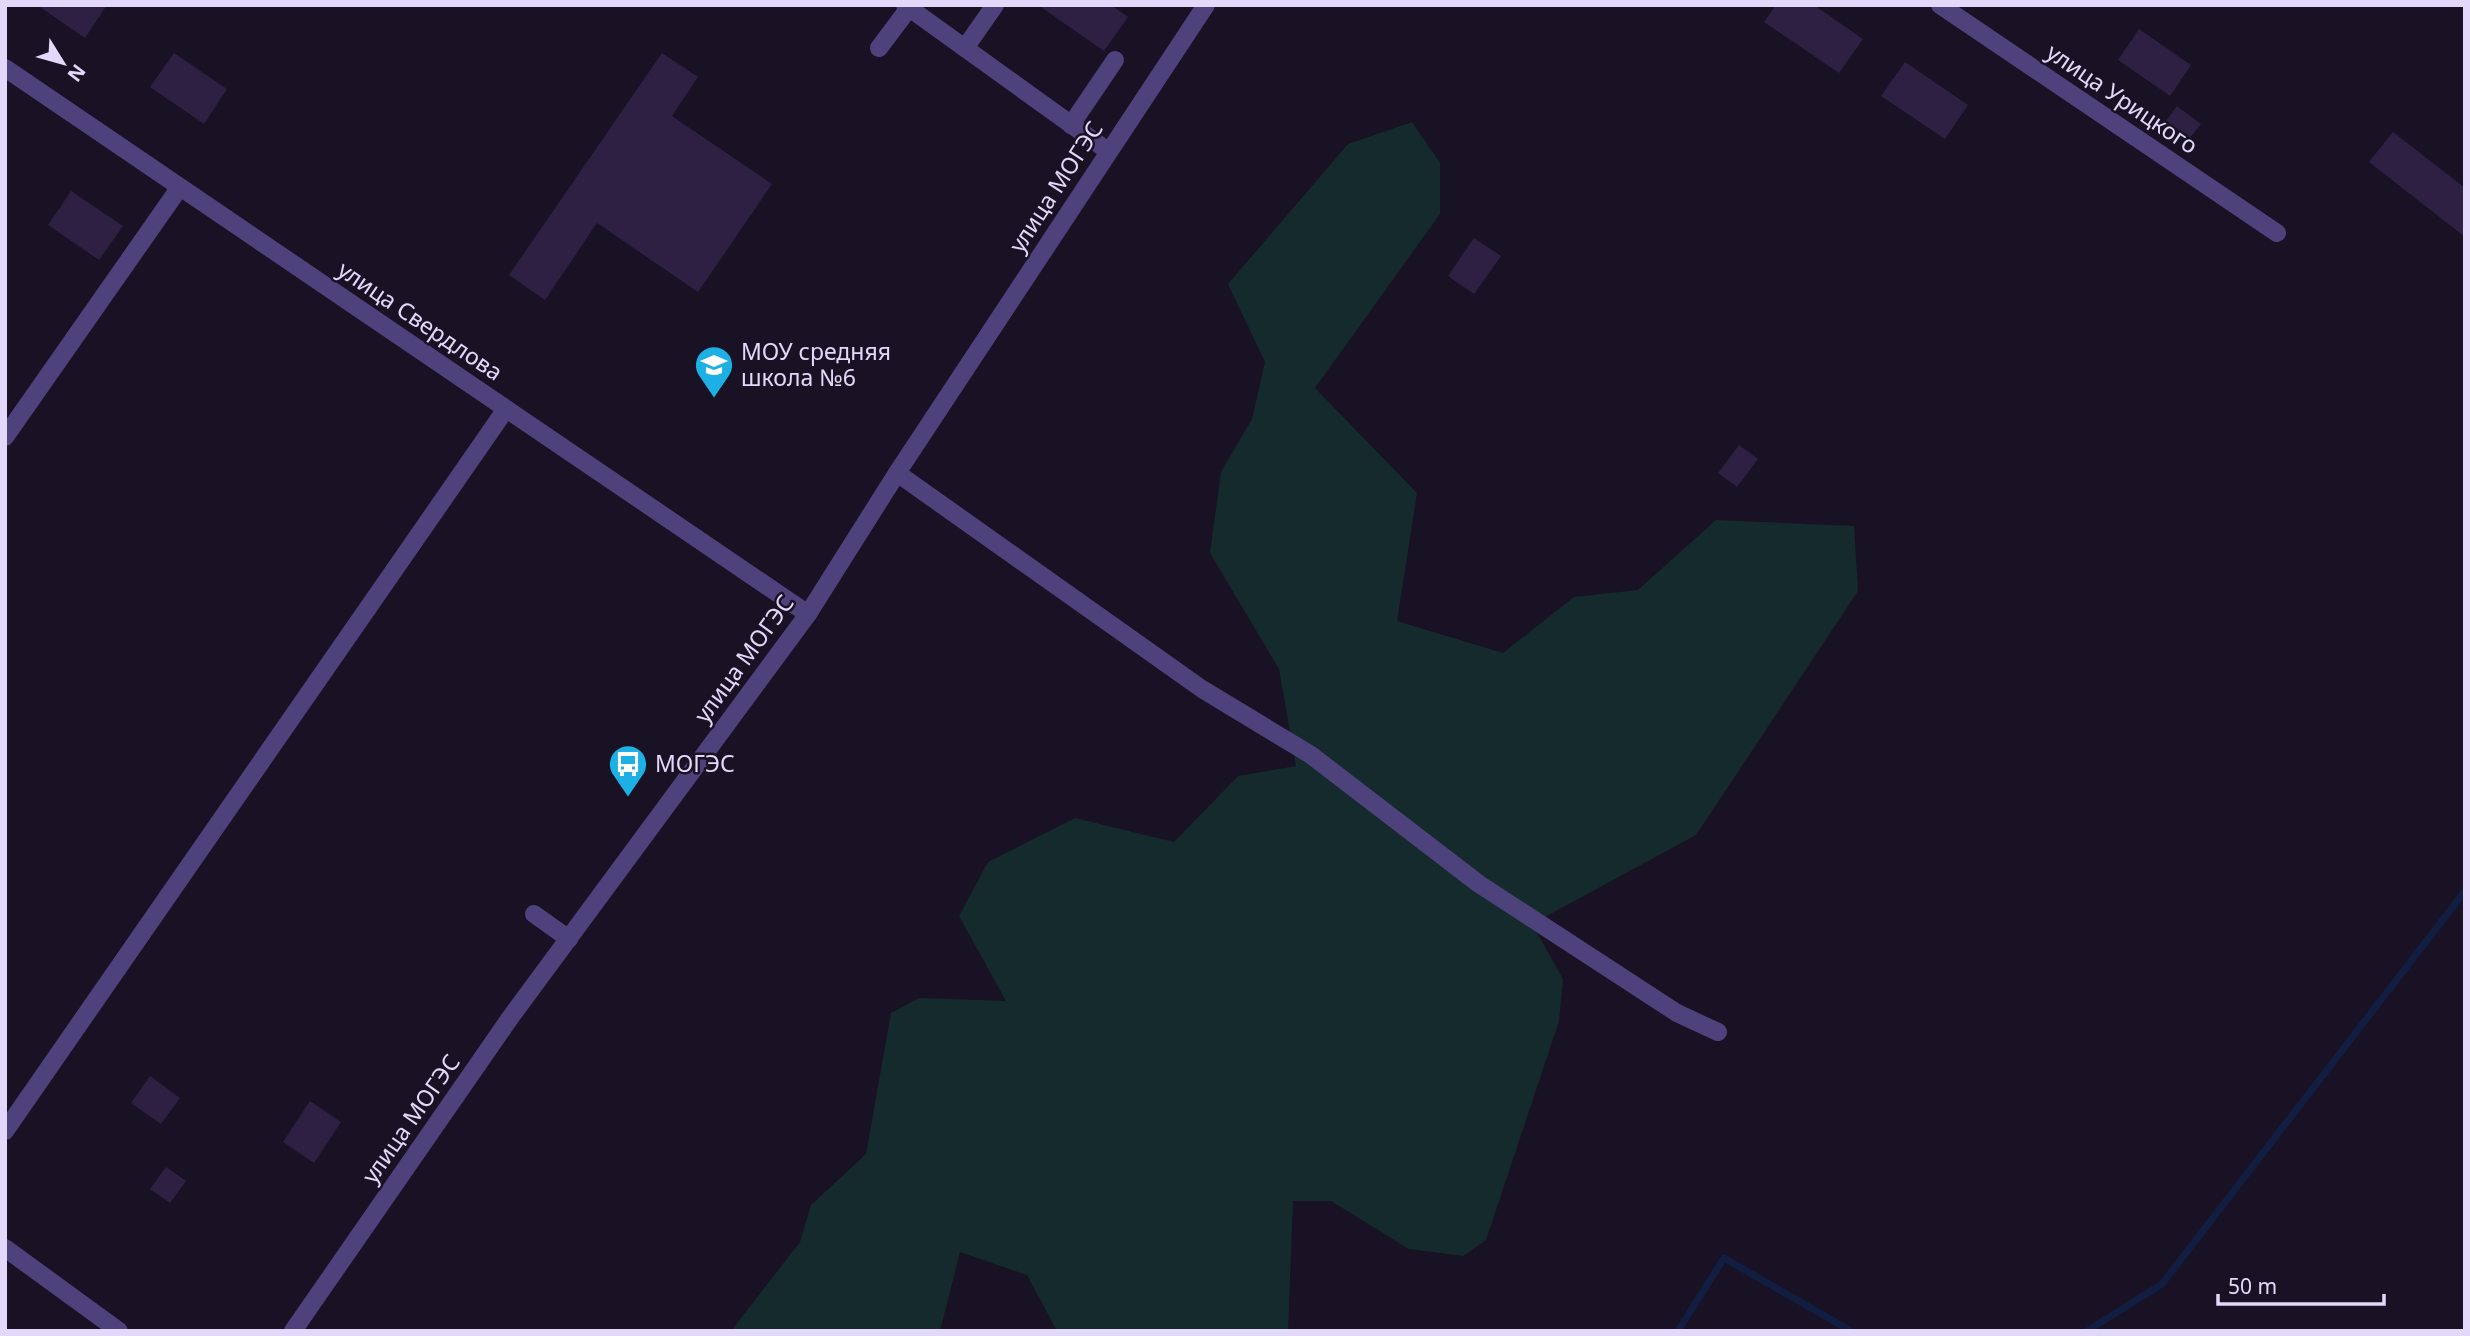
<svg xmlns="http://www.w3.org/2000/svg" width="2470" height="1336" viewBox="0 0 2470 1336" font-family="'Noto Sans',sans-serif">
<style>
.green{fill:#152a2d}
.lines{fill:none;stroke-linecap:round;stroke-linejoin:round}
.stream{stroke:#121d42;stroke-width:7}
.building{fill:#2d2043}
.minor{stroke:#4e427d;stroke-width:18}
.labels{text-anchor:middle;stroke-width:5;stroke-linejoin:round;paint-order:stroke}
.street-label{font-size:23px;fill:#e2d9fa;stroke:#181224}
.poi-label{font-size:23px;fill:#e2d9fa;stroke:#181224;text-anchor:start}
</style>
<rect width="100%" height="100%" fill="#181224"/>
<!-- green -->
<path class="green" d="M1412,122L1440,163V214L1315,388L1417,493L1397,621L1503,653L1574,597L1638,590L1716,520L1854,526L1858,591L1696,835L1532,924L1563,979L1559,1021L1486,1240L1463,1256L1409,1249L1331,1201H1293L1288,1331H1057L1027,1275L960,1252L940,1331H731L800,1242L811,1205L866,1154L891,1013L919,998L1006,1001L959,916L988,862L1075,818L1174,842L1238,776L1296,766L1279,669L1210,553L1221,472L1252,419L1265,362L1228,284L1348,144Z"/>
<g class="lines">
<!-- stream -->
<g class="stream">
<path d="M1678,1331L1724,1258L1851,1331"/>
<path d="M2087,1331L2162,1284L2465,891"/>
</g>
</g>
<!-- building -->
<g class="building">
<path d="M37,5H107L85,38Z"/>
<path d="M1038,5H1111L1128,17L1104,51Z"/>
<path d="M1776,5H1814L1863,39L1839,73L1764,22Z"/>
<path d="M2139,29L2191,65L2170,96L2118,60Z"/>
<path d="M174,53L227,89L204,124L150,87Z"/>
<path d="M662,53L698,77L672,116L772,184L698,292L597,223L545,300L509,275Z"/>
<path d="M1905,62L1968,105L1945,139L1881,96Z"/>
<path d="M2177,106L2201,124L2190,138L2166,121Z"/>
<path d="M2393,132L2465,188V237L2369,162Z"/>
<path d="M71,191L123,226L99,260L48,225Z"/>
<path d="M1474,238L1501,256L1474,294L1448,276Z"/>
<path d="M1739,445L1758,459L1737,487L1718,473Z"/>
<path d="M150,1076L180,1098L161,1124L131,1103Z"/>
<path d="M310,1101L341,1122L314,1163L283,1142Z"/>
<path d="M166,1167L186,1181L170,1203L150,1189Z"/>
</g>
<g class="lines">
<!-- minor -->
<g class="minor">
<path d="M905,5L1108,151"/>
<path d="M1940,5L2277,233"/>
<path d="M879,48L909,8"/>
<path d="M965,48L995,5"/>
<path d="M5,68L808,614"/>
<path d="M1071,125L1115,60"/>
<path d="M5,437L180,187"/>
<path d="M897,473L1202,689L1311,755L1479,884L1677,1013L1718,1032"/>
<path d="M534,914L569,939"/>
<path d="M5,1131L506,409"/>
<path d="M5,1248L119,1331"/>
<path d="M293,1331L510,1018L808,614L897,473L1206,5"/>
</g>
</g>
<!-- icons -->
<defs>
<g id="school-pin" transform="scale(2.0125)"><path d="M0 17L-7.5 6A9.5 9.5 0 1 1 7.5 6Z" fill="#1cb0e4" stroke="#181224"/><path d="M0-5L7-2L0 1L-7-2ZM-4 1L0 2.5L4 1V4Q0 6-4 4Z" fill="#fff"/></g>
<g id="bus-pin" transform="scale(2.0125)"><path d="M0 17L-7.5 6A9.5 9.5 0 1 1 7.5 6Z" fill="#1cb0e4" stroke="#181224"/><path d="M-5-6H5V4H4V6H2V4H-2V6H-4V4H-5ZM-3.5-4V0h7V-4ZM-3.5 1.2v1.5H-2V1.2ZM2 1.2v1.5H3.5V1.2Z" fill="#fff"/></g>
</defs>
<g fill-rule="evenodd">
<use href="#school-pin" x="714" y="365"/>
<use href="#bus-pin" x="628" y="764"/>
</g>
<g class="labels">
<!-- street labels -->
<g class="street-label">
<text transform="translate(2122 99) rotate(34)" y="8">улица Урицкого</text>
<text transform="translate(1056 187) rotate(-57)" y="8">улица МОГЭС</text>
<text transform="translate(420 321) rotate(34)" y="8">улица Свердлова</text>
<text transform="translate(744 659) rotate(-54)" y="8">улица МОГЭС</text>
<text transform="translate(411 1119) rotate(-55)" y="8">улица МОГЭС</text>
</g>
<!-- poi labels -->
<g class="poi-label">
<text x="741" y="360">МОУ средняя<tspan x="741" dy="26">школа №6</tspan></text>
<text x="655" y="772">МОГЭС</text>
</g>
</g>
<!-- border -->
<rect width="2470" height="1336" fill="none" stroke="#e2d9fa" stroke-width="14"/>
<!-- north arrow -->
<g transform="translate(63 63) rotate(127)" stroke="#181224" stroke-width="5" paint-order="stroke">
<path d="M0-5L12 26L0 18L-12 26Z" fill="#e2d9fa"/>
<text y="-10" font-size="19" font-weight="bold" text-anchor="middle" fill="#e2d9fa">N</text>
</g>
<!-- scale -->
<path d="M2218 1294v10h166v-10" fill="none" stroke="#e2d9fa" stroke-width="3.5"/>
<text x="2228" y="1294" font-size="21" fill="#e2d9fa" stroke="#181224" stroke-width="5" paint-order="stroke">50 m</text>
</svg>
